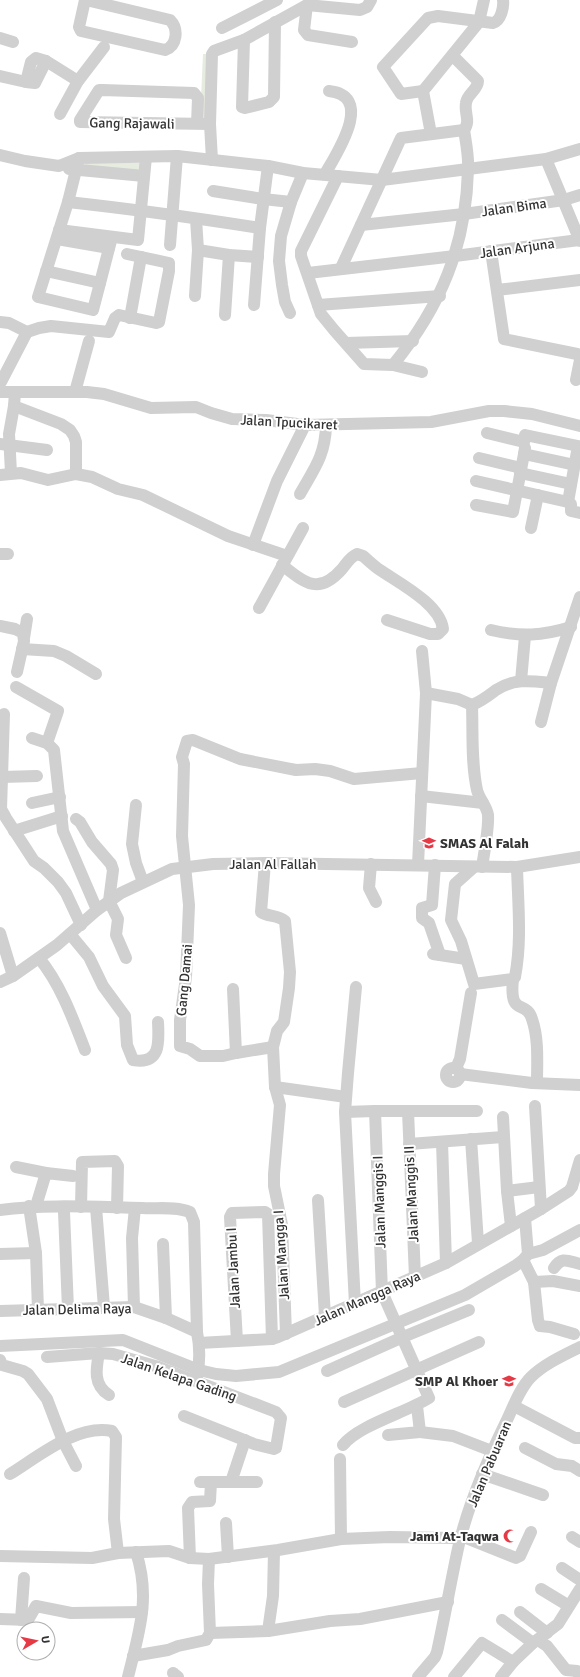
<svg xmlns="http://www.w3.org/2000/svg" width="580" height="1677" viewBox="0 0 580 1677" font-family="Signika,sans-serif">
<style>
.green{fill:#e6ecdf}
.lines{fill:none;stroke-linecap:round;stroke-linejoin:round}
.minor{stroke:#d0d0d0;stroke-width:12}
.labels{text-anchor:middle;stroke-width:4;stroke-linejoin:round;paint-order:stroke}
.street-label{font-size:14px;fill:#333;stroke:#fff}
.poi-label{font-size:14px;font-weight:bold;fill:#333;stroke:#fff;text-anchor:end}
</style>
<rect width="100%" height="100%" fill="#fff"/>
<!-- green -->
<g class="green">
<path d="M203,54H210L207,121H200Z"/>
<path d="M86,160L141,163V171L84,167Z"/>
</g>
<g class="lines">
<!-- minor -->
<g class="minor">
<path d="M85,0L79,27L81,31L165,50C177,46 179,29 170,20L86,0"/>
<path d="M307,5L304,30L308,35L352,42"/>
<path d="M222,28L277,0"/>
<path d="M0,38L13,42"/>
<path d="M244,40L242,107L245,108L269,102L274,97L275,22"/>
<path d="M453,56L478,81C478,90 467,94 466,103C464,113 471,121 464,130"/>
<path d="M0,76L26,82L31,62L36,58L46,61L78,81"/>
<path d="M26,82L35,83L46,61"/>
<path d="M423,91L401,94L383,67L428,18L438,16L493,23C501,21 504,7 503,0"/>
<path d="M60,114L78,81L104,47"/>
<path d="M197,124L198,98L194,93L102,90H99L80,120V122L210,124"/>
<path d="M431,134L423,91L479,22L484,0"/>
<path d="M0,155L25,161L59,166L79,158L177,156L268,166L303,173L382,180L546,159L580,149"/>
<path d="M79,158L68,202L38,297L93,310L112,237"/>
<path d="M546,159L580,241"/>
<path d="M212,160L210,124L212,54L214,51L244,40L307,5L360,10L367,7L371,0"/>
<path d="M69,169L144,176"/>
<path d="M325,174C337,153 375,96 329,91"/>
<path d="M338,176L301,251V256L321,314L334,330L364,364L393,365C441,306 466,246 468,170C469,157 466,143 464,130L401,138L341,268"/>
<path d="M213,191L263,199L291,202"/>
<path d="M68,202C132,209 196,218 260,228"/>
<path d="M361,225L464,214L564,200L580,195"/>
<path d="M59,230L138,240L146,157"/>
<path d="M57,239L109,248"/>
<path d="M170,245L177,156"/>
<path d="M198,250L229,255L258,257"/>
<path d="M491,251L504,339L577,354L580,357"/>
<path d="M46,271L100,283"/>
<path d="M308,273L455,256L579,240"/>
<path d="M497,290L580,280"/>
<path d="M195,296L198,250L196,219"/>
<path d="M254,305L260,228L268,166"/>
<path d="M318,305L440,296"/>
<path d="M290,313L285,302L282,285L279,261L281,236L291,202L303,173"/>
<path d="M225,315L229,255"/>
<path d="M130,318L141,257"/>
<path d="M0,322L9,323L27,332L39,328L51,326L109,332L115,318L119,315L156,323L159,322L169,271V263L127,254"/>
<path d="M346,343L413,341"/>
<path d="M393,365L422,372"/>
<path d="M576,380L580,360"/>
<path d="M1,382L27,332"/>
<path d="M0,392H87L104,394L151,408L196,407L211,413L232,419L266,420L305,425L431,422L489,411H504L532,414L580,426"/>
<path d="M15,392L14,406L61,424L70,430L74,436L76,442V474"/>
<path d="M75,392L89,341"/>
<path d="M487,433L524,442L525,435L578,446L568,502"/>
<path d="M0,444L47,450"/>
<path d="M525,448L524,454L575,465"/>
<path d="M479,458L521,468"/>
<path d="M11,473L9,434L14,406"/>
<path d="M520,473L571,484"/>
<path d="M0,475L21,473L48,480L76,474L92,477L118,489L143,495L228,536L287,556"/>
<path d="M476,481L568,502L571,504V511L580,513"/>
<path d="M300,494C314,469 325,456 326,426"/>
<path d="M476,505L513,512L524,454"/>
<path d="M531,528L538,495"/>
<path d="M253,545L277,481L305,425"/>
<path d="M0,554H8"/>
<path d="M282,565C306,584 319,595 342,569C347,563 350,557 357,554L363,556C368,560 374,566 380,570C399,583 440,604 443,629L438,634H430L387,620"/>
<path d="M259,608L303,528"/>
<path d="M0,626L15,629L23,633L24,641L17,672"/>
<path d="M491,630C521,637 542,636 571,627"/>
<path d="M24,638L27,619"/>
<path d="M22,649L54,651L66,656L96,674"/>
<path d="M521,681L525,636"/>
<path d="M16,687L58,711L47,743"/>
<path d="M426,693L458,699L472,705C473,733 471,762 477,790C479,799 487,806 488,815C489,829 484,853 482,867"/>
<path d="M472,705C482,701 488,696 496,690C514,678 532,681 551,683"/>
<path d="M4,714L2,777L37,776"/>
<path d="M541,722L551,683L580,597"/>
<path d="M32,738L47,743L54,750L63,831L97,910"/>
<path d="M2,777L1,809L6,818L34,861L44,868L58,882L66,893L81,925"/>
<path d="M421,796L483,803"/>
<path d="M32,803L60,797"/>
<path d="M136,805L132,844L136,863L143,882"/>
<path d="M76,819L80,822L92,842L111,864L113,870L109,901L118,919L116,935L126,958"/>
<path d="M14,831L62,816"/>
<path d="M265,863L261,912C268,917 278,915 285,921L290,972L289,988L284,1022L277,1031L273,1047L275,1087L280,1105L274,1174V1186L282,1225L286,1334"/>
<path d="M371,864L369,888L376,902"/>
<path d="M418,865L426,693L422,651"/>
<path d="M435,865L432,905L422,908V918L429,923L440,955"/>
<path d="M474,867L455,884L451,920L461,941L474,984L513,979L515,977C522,941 518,904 517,867"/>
<path d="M0,933L13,976"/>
<path d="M70,934L89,957L103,986L125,1016L127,1045L133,1060C161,1065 159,1042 158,1022"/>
<path d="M433,954L466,959"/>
<path d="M39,958C61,985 73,1019 85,1050"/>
<path d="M513,979C509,1018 526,999 532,1019C539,1039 537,1063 537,1083"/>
<path d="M0,982L13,976L57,945L97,910L121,893L172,869L213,864L265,863L517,867L580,857"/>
<path d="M233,989L236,1053"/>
<path d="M273,1047L236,1053L223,1056H200L190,1049L180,1046V1020L186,977L189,905L182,836L184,764L182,757L187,741L193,740L240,759L296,770L315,769L330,771L354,779L422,773"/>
<path d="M456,1068L460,1059L471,993"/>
<circle cx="453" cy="1075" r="7"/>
<path d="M460,1074L532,1083L580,1085"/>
<path d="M275,1087L346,1097"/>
<path d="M535,1106L541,1209"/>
<path d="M408,1111L415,1277"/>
<path d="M345,1112L375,1111H477"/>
<path d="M503,1117L507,1191L511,1226"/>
<path d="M471,1139L478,1243"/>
<path d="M442,1142L446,1263"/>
<path d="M409,1144L503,1137"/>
<path d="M16,1167L46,1173"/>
<path d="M507,1191L539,1187"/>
<path d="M318,1200L325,1316"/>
<path d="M29,1206L36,1253L38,1310"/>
<path d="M36,1206L46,1173L73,1176"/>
<path d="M81,1207L82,1162L115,1161L118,1166L117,1208"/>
<path d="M96,1207L104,1307"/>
<path d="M0,1210C47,1204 94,1207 142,1208C157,1209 176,1206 190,1212L194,1222L197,1332C200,1347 200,1362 197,1377"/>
<path d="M64,1212L68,1309"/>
<path d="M163,1244L166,1318"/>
<path d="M0,1254L36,1253"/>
<path d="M528,1254L543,1250L580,1230"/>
<path d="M523,1260L534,1282L553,1281L580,1286"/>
<path d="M554,1268C562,1256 568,1261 580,1264"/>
<path d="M534,1282L538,1320L540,1326L550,1327L574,1334"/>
<path d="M355,1304L345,1112L348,1073L356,987"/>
<path d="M134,1307L132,1238L135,1208"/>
<path d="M0,1311L134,1307L166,1318L197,1332"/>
<path d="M237,1341L230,1217L232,1213L265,1212L268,1214L272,1339"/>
<path d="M199,1343L272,1339L278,1337L446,1263L541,1209L569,1191L572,1187L580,1160"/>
<path d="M0,1346L123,1340L199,1370L216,1374L236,1376L279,1372L465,1295L515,1266L523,1260L528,1254L525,1218"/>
<path d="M99,1353C96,1369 93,1385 109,1395"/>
<path d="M47,1357L99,1353L113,1354L159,1367L276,1412L281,1418L276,1448L274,1449L254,1444L184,1416"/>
<path d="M0,1360L2,1365L23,1371L28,1374L47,1399L63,1441L76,1466"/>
<path d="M327,1371L403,1337L469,1310"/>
<path d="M344,1402L479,1342"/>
<path d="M514,1406L575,1438H580"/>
<path d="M420,1432L453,1436L492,1451"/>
<path d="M388,1435L420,1432L417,1406"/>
<path d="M343,1445C359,1425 405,1413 429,1398L382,1292L375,1111"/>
<path d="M525,1448L556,1464L572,1466L580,1471"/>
<path d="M340,1459L341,1539"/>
<path d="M10,1474C39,1456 77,1424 112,1431L116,1437L114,1519L118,1553"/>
<path d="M482,1474L543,1495"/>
<path d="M200,1482H257"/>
<path d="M231,1482L245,1440"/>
<path d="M226,1523L228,1557"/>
<path d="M572,1537L580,1542"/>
<path d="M0,1556L92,1558L118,1553L169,1551L190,1558L209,1559L278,1550L341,1539L390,1537L455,1538L461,1536L516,1558L520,1556L531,1532"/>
<path d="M190,1558L188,1508L192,1502L210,1501L211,1482"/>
<path d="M562,1568L580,1580"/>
<path d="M541,1589L569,1606"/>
<path d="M520,1612L547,1633"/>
<path d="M0,1619L28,1620L36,1606L71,1613L142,1612"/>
<path d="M21,1620L24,1578"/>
<path d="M502,1620L533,1643"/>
<path d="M268,1631L273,1596L274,1551"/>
<path d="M210,1633L268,1631L330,1621L360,1619L448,1602"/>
<path d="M538,1640L547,1646L566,1670L577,1671L580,1677"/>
<path d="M133,1656L168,1650L178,1646L206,1640L210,1633L208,1584L209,1559"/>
<path d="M173,1673L178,1677"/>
<path d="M128,1677C139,1632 151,1598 136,1552"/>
<path d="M418,1677L435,1657L437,1652C445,1616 451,1580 459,1544C469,1502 487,1461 506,1422C513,1408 519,1389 531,1377C544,1364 564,1355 580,1347"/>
<path d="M454,1677L482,1643L513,1662"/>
<path d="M501,1677L513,1662L533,1643L558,1624L580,1589"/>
</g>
</g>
<!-- icons -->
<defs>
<g id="school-bare" transform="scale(1.08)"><path d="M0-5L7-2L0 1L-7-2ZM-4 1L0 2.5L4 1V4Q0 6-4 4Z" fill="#e63946" stroke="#fff" stroke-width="2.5" paint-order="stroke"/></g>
<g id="mosque-bare" transform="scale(1.08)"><path d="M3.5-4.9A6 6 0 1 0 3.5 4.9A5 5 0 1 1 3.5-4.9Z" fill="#e63946" stroke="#fff" stroke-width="2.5" paint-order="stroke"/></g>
</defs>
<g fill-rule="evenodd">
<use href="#school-bare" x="429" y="843"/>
<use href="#school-bare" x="509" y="1381"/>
<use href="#mosque-bare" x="510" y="1536"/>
</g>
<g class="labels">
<!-- street labels -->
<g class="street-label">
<text transform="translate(132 123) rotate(1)" y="5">Gang Rajawali</text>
<text transform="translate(514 207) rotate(-8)" y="5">Jalan Bima</text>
<text transform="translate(517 248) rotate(-8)" y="5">Jalan Arjuna</text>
<text transform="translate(289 422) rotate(3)" y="5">Jalan Tpucikaret</text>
<text x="273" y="869">Jalan Al Fallah</text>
<text transform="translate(184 980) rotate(-85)" y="5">Gang Damai</text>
<text transform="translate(411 1194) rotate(-93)" y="5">Jalan Manggis II</text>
<text transform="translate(379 1202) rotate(-92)" y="5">Jalan Manggis I</text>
<text transform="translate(281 1255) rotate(-94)" y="5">Jalan Mangga I</text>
<text transform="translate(233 1268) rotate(-93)" y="5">Jalan Jambu I</text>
<text transform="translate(367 1298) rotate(-24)" y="5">Jalan Mangga Raya</text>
<text transform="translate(77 1309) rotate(-1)" y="5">Jalan Delima Raya</text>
<text transform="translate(179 1377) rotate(19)" y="5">Jalan Kelapa Gading</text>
<text transform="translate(489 1464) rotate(-67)" y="5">Jalan Pabuaran</text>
</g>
<!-- poi labels -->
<g class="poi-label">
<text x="440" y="848" text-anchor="start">SMAS Al Falah</text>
<text x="498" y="1386">SMP Al Khoer</text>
<text x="499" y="1541">Jami At-Taqwa</text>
</g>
</g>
<!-- north arrow -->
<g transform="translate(36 1641) rotate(81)"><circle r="19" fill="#ffffff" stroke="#adadad"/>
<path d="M0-3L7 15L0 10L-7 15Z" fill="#e63946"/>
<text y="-6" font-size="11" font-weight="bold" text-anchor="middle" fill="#333333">U</text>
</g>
</svg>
